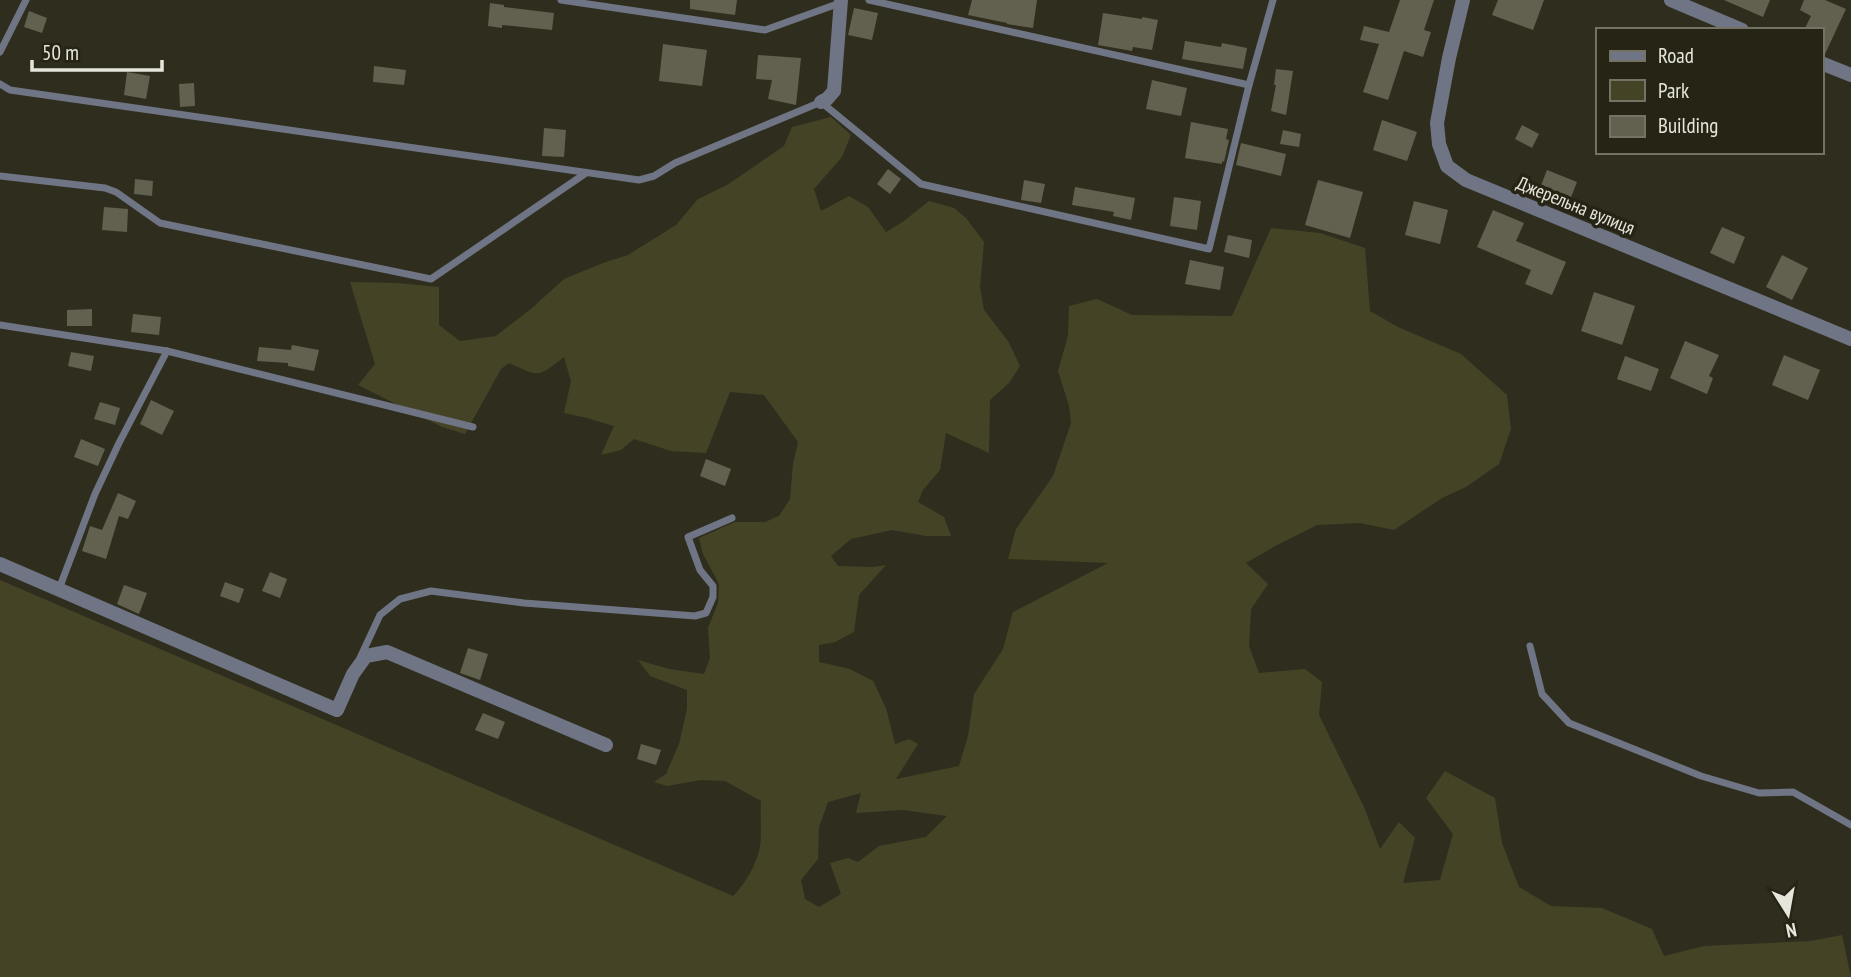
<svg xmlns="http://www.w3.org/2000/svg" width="1851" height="977" viewBox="0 0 1851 977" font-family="'PT Sans Narrow',sans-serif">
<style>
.green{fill:#454326;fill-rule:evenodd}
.building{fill:#62614f}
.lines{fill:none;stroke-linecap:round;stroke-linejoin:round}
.lane{stroke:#6f7584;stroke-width:7}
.street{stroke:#6f7584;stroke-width:14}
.labels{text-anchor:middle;stroke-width:7;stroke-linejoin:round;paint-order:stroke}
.street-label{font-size:19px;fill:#e7e6dc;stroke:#262415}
</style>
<rect width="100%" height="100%" fill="#2f2e1e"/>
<!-- green -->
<path class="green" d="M831,117L851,135L842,157L814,189L821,211L849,196L868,207L886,232L904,221L929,201L954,208L966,218L984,242L980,287L984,310L1008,341L1020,366L1009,383L990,400L989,453L946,433L940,470L923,490L918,502L944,517L951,536H926L892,530L851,539L831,556L838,566L873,567L886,565L859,595L854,632L835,642L819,645V662L850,669L873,681L886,708L895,744L909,739L918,744L896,779L959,766L968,736L974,694L1003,649L1013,612L1108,563L1008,559L1016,529L1053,476L1071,423L1069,406L1058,371L1068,336L1069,306L1097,299L1132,315L1232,316L1271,228L1320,233L1365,248L1370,311L1398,327L1461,354L1507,395L1511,429L1499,464L1466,487L1442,498L1394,530L1360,523L1317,525L1277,545L1246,563L1268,584L1251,609L1249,646L1259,673L1305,669L1322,682L1319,715L1364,807L1380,849L1399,822L1415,838L1403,883L1440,880L1453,834L1426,798L1445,771L1495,798L1502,843L1519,887L1551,906L1602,908L1652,929L1664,956L1704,946L1811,941L1842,935L1851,977H0V580L733,896C746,883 756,865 760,847C762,832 760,815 761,801L725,781L701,780L667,786L654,782L666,774L679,744L687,709V690L650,676L638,660L669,669L704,674L710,658L708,628L718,603L719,584L703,554L699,538L735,522H765L779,516L790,499L793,464L798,442L764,395L730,392L706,453L671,451L634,439L621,450L601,455L614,426L587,418L564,413L571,381L564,357C537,378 540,377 509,363L501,369L465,434L442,427L358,385L375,364L350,282L397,283L439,287V325L460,341L496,336L532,308L564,279L603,263L628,255L676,225L698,199L727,185L784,146L792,127ZM861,793L856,813L903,810L947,816L926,837L879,846L858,862L848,858L830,863L841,894L819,907L805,899L801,880L818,859L819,827L828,802Z"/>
<!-- building -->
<g class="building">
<path d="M690,0H737L735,15L690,9Z"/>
<path d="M972,0H1037L1033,28L1007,24V23L968,15Z"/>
<path d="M1400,0H1434L1424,30L1431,32L1423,57L1404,51L1388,100L1363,92L1379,44L1360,40L1364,26L1389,32Z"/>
<path d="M1498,0H1544L1533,30L1492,15Z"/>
<path d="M1724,0H1770L1763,17Z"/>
<path d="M1804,0H1825L1846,9L1825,54H1821V30H1804L1811,16L1800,10Z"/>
<path d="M490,3L504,5V7L554,13L552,30L502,25V28L488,26Z"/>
<path d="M854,8L878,13L872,40L848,35Z"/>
<path d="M29,11L47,18L42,33L24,27Z"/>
<path d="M1103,13L1142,19V17L1158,20L1152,50L1133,47L1132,51L1098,45Z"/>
<path d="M1185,41L1221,47L1222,43L1247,48L1243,69L1182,59Z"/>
<path d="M663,44L707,50L702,86L659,81Z"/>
<path d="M758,55L801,58L796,105L768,99L772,80L756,79Z"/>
<path d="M374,66L406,70L404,85L373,82Z"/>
<path d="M1276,69L1293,71L1286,115L1271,111L1276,85H1274Z"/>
<path d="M127,72L150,76L146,99L124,95Z"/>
<path d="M1152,80L1187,88L1181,116L1146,109Z"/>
<path d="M194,83L195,106L180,107L179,84Z"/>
<path d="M1382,120L1417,132L1407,161L1373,150Z"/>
<path d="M1191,122L1228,129L1226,139L1229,140L1224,162L1222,161V164L1185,158Z"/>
<path d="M1522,125L1539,134L1532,148L1515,139Z"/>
<path d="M544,128L566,130L564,157L542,156Z"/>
<path d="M1283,130L1301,134L1299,147L1280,144Z"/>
<path d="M1241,143L1286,154L1281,176L1236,165Z"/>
<path d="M888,169L901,179L890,194L877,184Z"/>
<path d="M1547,170L1577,182L1568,205L1538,193Z"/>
<path d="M135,179L153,181L152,196L134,194Z"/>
<path d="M1024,180L1045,184L1041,203L1021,200Z"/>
<path d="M1318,180L1363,192L1350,238L1305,225Z"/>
<path d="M1075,187L1135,198L1131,220L1113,216L1114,212L1072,205Z"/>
<path d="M1174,197L1201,201L1197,230L1170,226Z"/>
<path d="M1414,201L1448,210L1440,244L1405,235Z"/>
<path d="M104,207L128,209L127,232L102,230Z"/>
<path d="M1493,210L1524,223L1516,241L1566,262L1552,295L1525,284L1531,270L1477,247Z"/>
<path d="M1722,227L1745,237L1734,264L1710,253Z"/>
<path d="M1228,235L1252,240L1249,258L1224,252Z"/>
<path d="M1782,255L1808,268L1792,300L1766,287Z"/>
<path d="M1190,260L1224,267L1220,290L1185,284Z"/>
<path d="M1594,292L1635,306L1622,345L1581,331Z"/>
<path d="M92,309V326H67V310Z"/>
<path d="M133,314L161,317L159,335L131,332Z"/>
<path d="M1685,341L1719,355L1709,376L1713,378L1707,394L1670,378Z"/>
<path d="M292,345L319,350L314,371L288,366V363L257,361L259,347L291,350Z"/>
<path d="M71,352L94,356L91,371L68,366Z"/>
<path d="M1784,355L1820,370L1808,400L1772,385Z"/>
<path d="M1625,356L1659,369L1651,391L1617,379Z"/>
<path d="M151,400L174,411L162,435L140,424Z"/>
<path d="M100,402L120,408L115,425L94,419Z"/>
<path d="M81,439L105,449L98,466L74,457Z"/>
<path d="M706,459L731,469L725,486L700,476Z"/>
<path d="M118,493L136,501L128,519L119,516L106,559L82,551L90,526L102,530Z"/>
<path d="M270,572L287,579L280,598L262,591Z"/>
<path d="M225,582L244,589L239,603L220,596Z"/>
<path d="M124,585L147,593L139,614L117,604Z"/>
<path d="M468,648L488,654L480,680L460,673Z"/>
<path d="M483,713L505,722L498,739L475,730Z"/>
<path d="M641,744L661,750L656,765L637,759Z"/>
</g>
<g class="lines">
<!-- lane -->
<g class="lane">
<path d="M561,0L765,30L840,3"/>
<path d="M869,0L1249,85"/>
<path d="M0,52L26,0"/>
<path d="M0,84L10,90L639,180L654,176L675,163L821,102L921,184L1209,249L1249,85L1273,0"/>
<path d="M0,176L105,188L116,192L160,223L431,279L586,173"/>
<path d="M0,325L167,351L473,427"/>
<path d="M59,589L95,494L119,443L167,351"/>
<path d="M1530,646L1542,694L1569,723L1701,776L1759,793L1793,792L1851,825"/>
<path d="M360,658L380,615L400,599L431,591L524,603L695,616L706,613L713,597V586L700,570L688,537L732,518"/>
</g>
<!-- street -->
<g class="street">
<path d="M1463,0L1449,58L1437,123L1439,144L1447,166L1466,180L1851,339"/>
<path d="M1671,0L1742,30"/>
<path d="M1821,63L1851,75"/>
<path d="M821,102L827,99L834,91L841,0"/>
<path d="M0,564L337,710L353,674L366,656L387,652L606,745"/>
</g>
</g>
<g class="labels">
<!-- street labels -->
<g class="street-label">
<text transform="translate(1576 205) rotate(22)" y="7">Джерельна вулиця</text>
</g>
</g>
<!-- legend -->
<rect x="1596" y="28" width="228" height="126" fill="#262415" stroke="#737265" stroke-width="2"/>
<rect x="1610" y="51" width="35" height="10" fill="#6f7584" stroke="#737265" stroke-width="2"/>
<text x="1658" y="63" font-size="21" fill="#e7e6dc">Road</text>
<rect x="1610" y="80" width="35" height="21" fill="#454326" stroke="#737265" stroke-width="2"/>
<text x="1658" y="98" font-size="21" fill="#e7e6dc">Park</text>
<rect x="1610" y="116" width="35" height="21" fill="#62614f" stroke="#737265" stroke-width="2"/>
<text x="1658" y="133" font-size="21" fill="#e7e6dc">Building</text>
<!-- north arrow -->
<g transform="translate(1788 914) rotate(169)" stroke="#262415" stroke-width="5" paint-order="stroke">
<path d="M0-5L12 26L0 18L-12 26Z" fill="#e7e6dc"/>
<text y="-10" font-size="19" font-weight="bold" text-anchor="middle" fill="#e7e6dc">N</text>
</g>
<!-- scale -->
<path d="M32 60v10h130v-10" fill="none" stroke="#e7e6dc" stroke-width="3.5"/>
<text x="42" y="60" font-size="21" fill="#e7e6dc" stroke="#262415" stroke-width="5" paint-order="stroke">50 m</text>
</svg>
